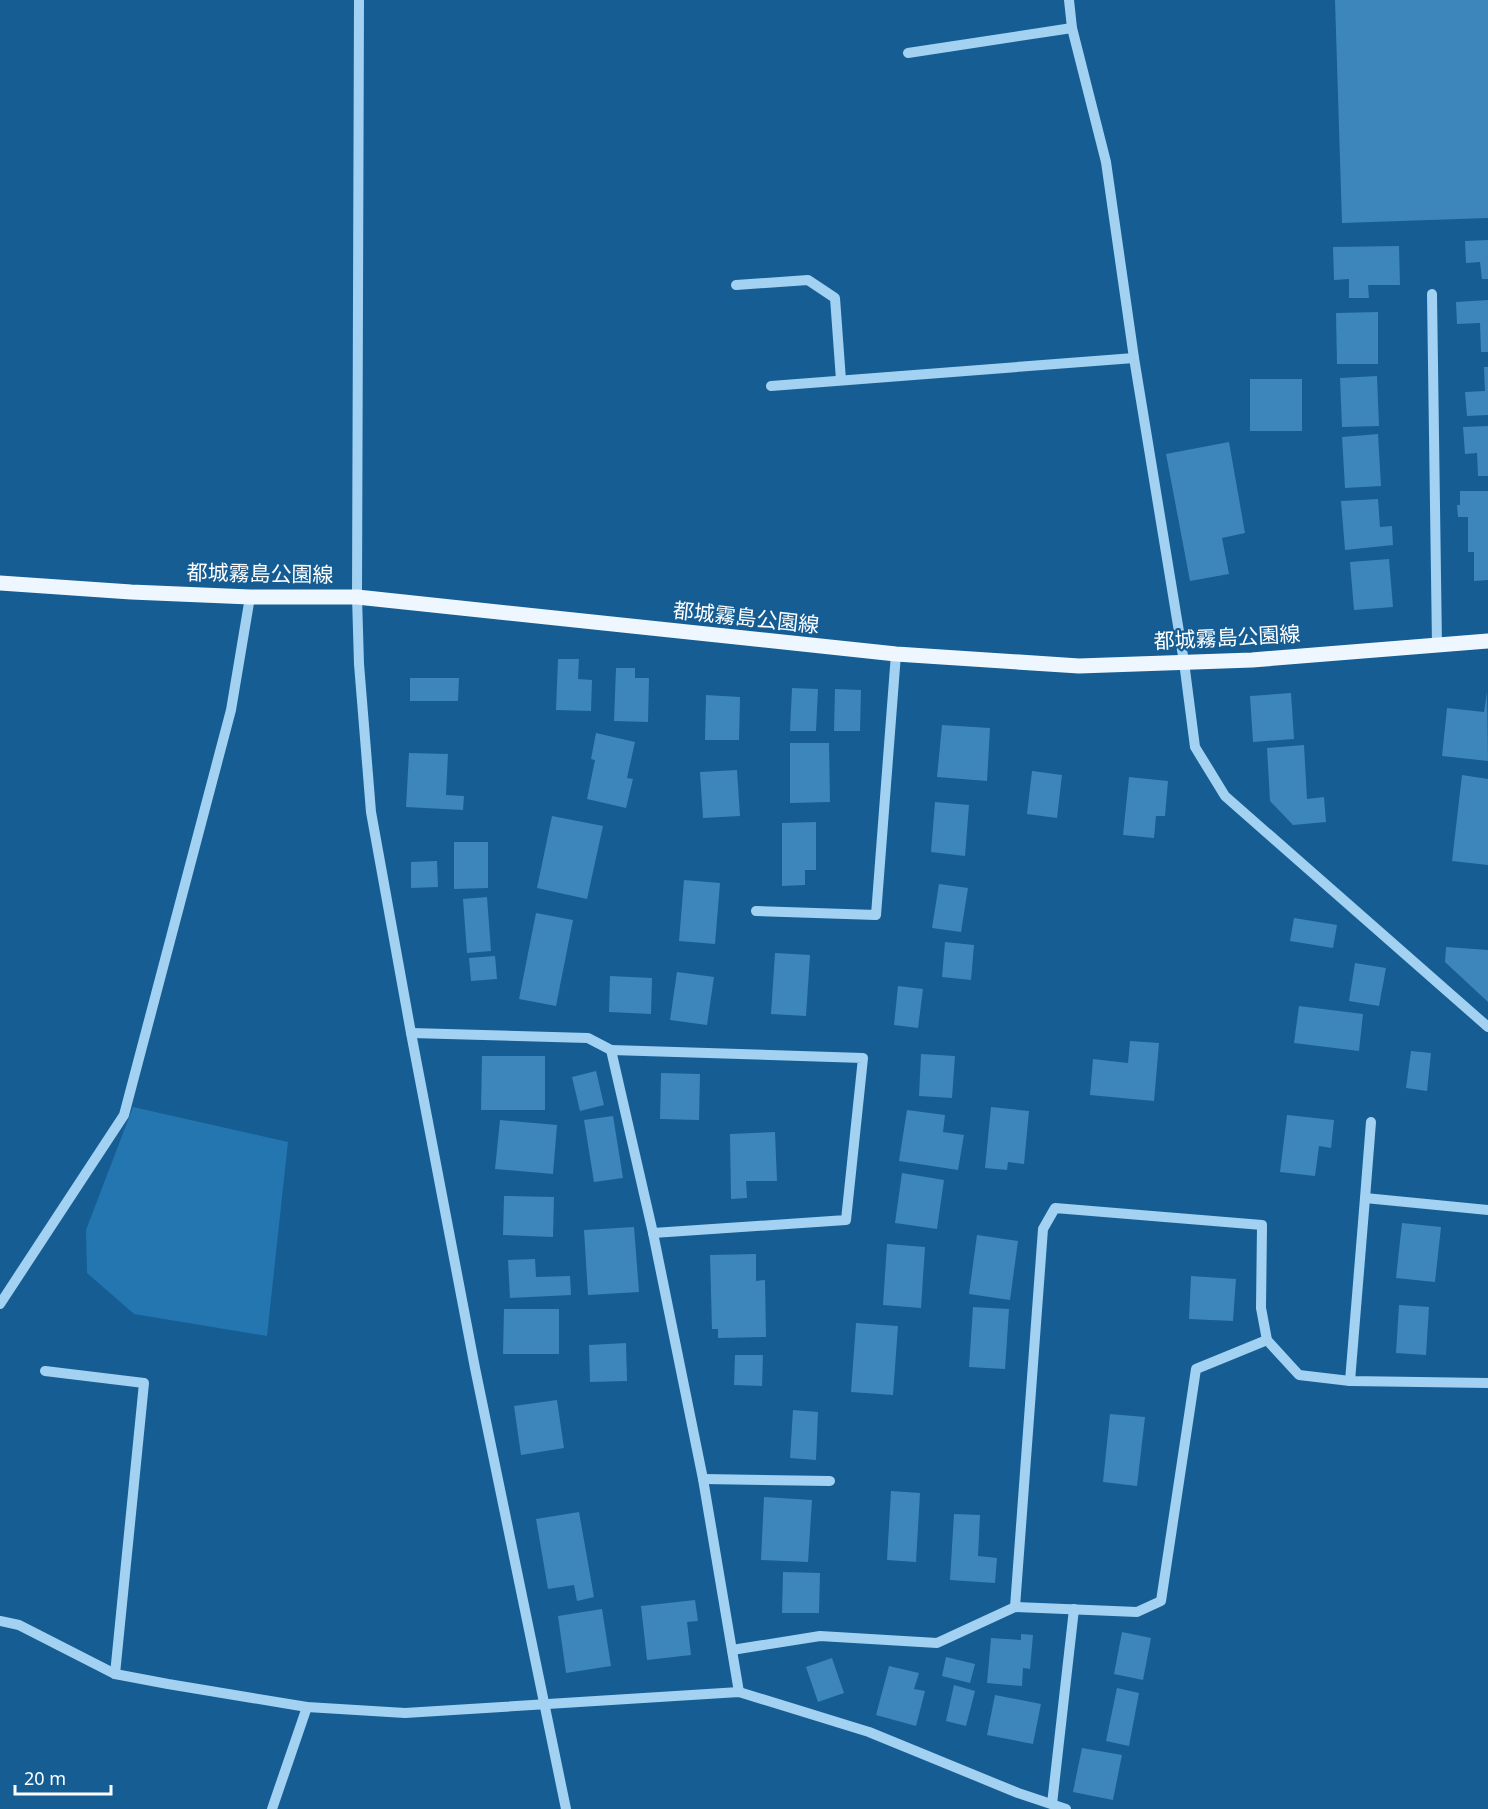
<svg xmlns="http://www.w3.org/2000/svg" width="1488" height="1809" viewBox="0 0 1488 1809" font-family="'Noto Sans','Noto Sans JP',sans-serif">
<style>
.green{fill:#2476b0}
.building{fill:#3d86bb}
.lines{fill:none;stroke-linecap:round;stroke-linejoin:round}
.minor{stroke:#a3d1f1;stroke-width:10}
.major{stroke:#eef7ff;stroke-width:15}
.labels{text-anchor:middle;stroke-width:4.5;stroke-linejoin:round;paint-order:stroke}
.street-label{font-size:21px;fill:#fff;stroke:#155d93}
</style>
<rect width="100%" height="100%" fill="#155d93"/>
<!-- green -->
<path class="green" d="M133,1107L288,1142L267,1336L134,1314L87,1273L86,1230Z"/>
<!-- building -->
<g class="building">
<path d="M1335,0H1488V218L1342,223Z"/>
<path d="M1488,240V279H1482L1480,262L1466,263L1465,241Z"/>
<path d="M1399,246L1400,285H1368L1369,298H1349V279L1334,280L1333,247Z"/>
<path d="M1488,300V352H1481L1480,323L1457,324L1456,302Z"/>
<path d="M1378,312V364H1337L1336,313Z"/>
<path d="M1484,367H1488V415L1467,416L1465,392L1485,391Z"/>
<path d="M1377,376L1379,426L1342,427L1340,378Z"/>
<rect x="1250" y="379" width="52" height="52"/>
<path d="M1488,426V476H1478L1477,453L1465,454L1463,427Z"/>
<path d="M1378,434L1381,486L1345,488L1342,437Z"/>
<path d="M1229,442L1245,533L1222,538L1229,574L1190,581L1166,454Z"/>
<path d="M1460,491H1488V580L1474,581V552H1468V517H1458L1457,505H1460Z"/>
<path d="M1378,499L1380,527L1392,526L1393,545L1345,550L1341,501Z"/>
<path d="M1389,559L1393,607L1354,610L1350,562Z"/>
<path d="M558,659H579L578,679L592,680L591,711L556,710Z"/>
<path d="M616,668H635V678H649L648,722L614,721Z"/>
<path d="M410,678H459L458,701H410Z"/>
<path d="M792,688L818,689L816,731H790Z"/>
<path d="M835,689L861,690L860,731H834Z"/>
<path d="M1487,692L1488,761L1442,756L1447,708L1484,712Z"/>
<path d="M1291,693L1294,739L1253,742L1250,696Z"/>
<path d="M706,695L740,697L739,740H705Z"/>
<path d="M942,725L990,728L987,781L937,777Z"/>
<path d="M596,733L635,742L627,778L633,779L626,808L587,799L595,760L591,759Z"/>
<path d="M790,743H829L830,802L790,803Z"/>
<path d="M1304,745L1307,799L1324,797L1326,822L1293,825L1270,801L1267,748Z"/>
<path d="M409,753L448,754L446,795L464,796L463,810L406,807Z"/>
<path d="M737,770L740,816L703,818L700,772Z"/>
<path d="M1032,771L1062,775L1057,818L1027,814Z"/>
<path d="M1462,775L1488,779V865L1452,861Z"/>
<path d="M1129,777L1168,781L1165,816H1156L1154,838L1123,835Z"/>
<path d="M935,802L969,805L965,856L931,852Z"/>
<path d="M552,816L603,826L587,899L537,888Z"/>
<path d="M816,822V870H805V885L782,886V823Z"/>
<path d="M454,842H488V888L454,889Z"/>
<path d="M437,861L438,887L411,888V862Z"/>
<path d="M684,880L720,883L715,944L679,941Z"/>
<path d="M939,884L968,888L961,932L932,928Z"/>
<path d="M487,897L491,951L467,953L463,899Z"/>
<path d="M536,913L573,920L556,1006L519,999Z"/>
<path d="M1294,918L1337,925L1333,948L1290,941Z"/>
<path d="M945,942L974,945L971,980L942,977Z"/>
<path d="M1446,947L1488,950V1002L1445,962Z"/>
<path d="M775,953L810,955L806,1016L771,1014Z"/>
<path d="M495,956L497,979L471,981L469,958Z"/>
<path d="M1355,963L1386,968L1379,1006L1349,1001Z"/>
<path d="M677,972L714,977L707,1025L670,1020Z"/>
<path d="M610,976L652,978L651,1014L609,1012Z"/>
<path d="M898,986L923,989L918,1028L894,1025Z"/>
<path d="M1299,1006L1363,1014L1359,1051L1294,1043Z"/>
<path d="M1130,1041L1159,1043L1154,1101L1090,1095L1093,1059L1128,1063Z"/>
<path d="M1411,1051L1431,1053L1427,1091L1406,1088Z"/>
<path d="M921,1054L955,1056L952,1098L919,1096Z"/>
<path d="M482,1056H545V1110H481Z"/>
<path d="M596,1071L604,1105L580,1111L572,1077Z"/>
<path d="M661,1073L700,1074L699,1120L660,1119Z"/>
<path d="M991,1107L1029,1111L1024,1164L1008,1162L1007,1170L985,1168Z"/>
<path d="M907,1110L945,1115L943,1132L964,1135L958,1170L899,1161Z"/>
<path d="M1287,1115L1334,1120L1331,1148L1319,1146L1315,1176L1280,1172Z"/>
<path d="M613,1116L623,1178L594,1182L584,1120Z"/>
<path d="M500,1120L557,1125L553,1174L495,1169Z"/>
<path d="M775,1132L777,1181H746L747,1198L731,1199L730,1134Z"/>
<path d="M902,1173L944,1180L937,1229L895,1223Z"/>
<path d="M504,1196L554,1197L553,1237L503,1235Z"/>
<path d="M1402,1223L1441,1227L1435,1282L1396,1278Z"/>
<path d="M634,1227L639,1292L588,1295L584,1230Z"/>
<path d="M977,1235L1018,1241L1010,1300L969,1294Z"/>
<path d="M887,1244L925,1247L921,1308L883,1305Z"/>
<path d="M756,1254V1281L765,1280L766,1337L718,1338V1329H712L710,1255Z"/>
<path d="M535,1259L536,1277L570,1276L571,1295L510,1298L508,1260Z"/>
<path d="M1191,1276L1236,1279L1233,1321L1189,1319Z"/>
<path d="M1399,1305L1429,1307L1426,1355L1396,1353Z"/>
<path d="M973,1307L1009,1309L1005,1369L969,1367Z"/>
<path d="M504,1309H559V1354H503Z"/>
<path d="M856,1323L898,1326L893,1395L851,1392Z"/>
<path d="M626,1343L627,1381L590,1382L589,1345Z"/>
<path d="M735,1355H763L762,1386L734,1385Z"/>
<path d="M557,1400L564,1448L521,1455L514,1406Z"/>
<path d="M793,1410L818,1412L816,1460L790,1458Z"/>
<path d="M1110,1414L1145,1417L1137,1486L1103,1482Z"/>
<path d="M891,1491L920,1493L916,1562L887,1560Z"/>
<path d="M764,1497L812,1500L808,1562L761,1560Z"/>
<path d="M579,1512L594,1597L577,1601L574,1585L548,1589L536,1519Z"/>
<path d="M954,1514L980,1515L978,1556L997,1558L995,1583L950,1580Z"/>
<path d="M783,1572L820,1573L819,1613H782Z"/>
<path d="M695,1600L698,1621L687,1622L691,1655L647,1660L641,1606Z"/>
<path d="M602,1609L611,1666L566,1673L558,1616Z"/>
<path d="M1122,1632L1151,1638L1143,1680L1114,1674Z"/>
<path d="M1021,1634L1033,1635L1030,1669L1023,1668L1022,1686L987,1683L991,1638L1021,1640Z"/>
<path d="M946,1657L975,1664L970,1683L942,1676Z"/>
<path d="M832,1658L844,1693L818,1702L806,1667Z"/>
<path d="M889,1666L919,1673L914,1689L925,1691L916,1726L876,1715Z"/>
<path d="M954,1685L975,1691L966,1726L946,1721Z"/>
<path d="M1117,1688L1139,1693L1129,1746L1106,1741Z"/>
<path d="M995,1695L1041,1704L1033,1744L987,1735Z"/>
<path d="M1082,1748L1122,1755L1113,1800L1073,1792Z"/>
</g>
<g class="lines">
<!-- minor -->
<g class="minor">
<path d="M359,0L357,597L359,664L371,812L411,1033L475,1368L566,1809"/>
<path d="M1069,0L1072,28L1106,162L1134,358L1184,662L1195,747L1225,796L1488,1027"/>
<path d="M908,53L1072,28"/>
<path d="M736,285L808,280L835,298L841,380"/>
<path d="M1432,294L1437,646"/>
<path d="M771,386L1134,358"/>
<path d="M756,911L876,915L896,654"/>
<path d="M411,1033L588,1038L611,1050L653,1233L703,1479L739,1692"/>
<path d="M611,1050L863,1058L846,1220L653,1233"/>
<path d="M1365,1198L1371,1122"/>
<path d="M0,1304L124,1115L231,710L250,597"/>
<path d="M45,1371L144,1383L115,1674"/>
<path d="M1350,1381L1365,1198L1488,1210"/>
<path d="M703,1479L830,1481"/>
<path d="M1015,1607L1043,1229L1055,1208L1262,1225L1261,1308L1267,1340L1299,1375L1350,1381L1488,1383"/>
<path d="M0,1621L19,1625L115,1674L168,1684L307,1707L405,1713L739,1692L869,1732L1018,1793L1066,1809"/>
<path d="M732,1650L820,1636L937,1643L1015,1607L1137,1612L1161,1601L1196,1369L1267,1340"/>
<path d="M1052,1804L1074,1609"/>
<path d="M272,1809L307,1707"/>
</g>
<!-- major -->
<path class="major" d="M0,583L131,592L250,597H357L896,654L1079,666L1252,660L1488,641"/>
</g>
<g class="labels">
<!-- street labels -->
<g class="street-label">
<text transform="translate(260 574) rotate(1)" y="7">都城霧島公園線</text>
<text transform="translate(746 618) rotate(6)" y="7">都城霧島公園線</text>
<text transform="translate(1227 638) rotate(-3)" y="7">都城霧島公園線</text>
</g>
</g>
<!-- scale -->
<path d="M15 1785v9h96v-9" fill="none" stroke="#ffffff" stroke-width="3"/>
<text x="24" y="1785" font-size="18" fill="#ffffff" stroke="#155d93" stroke-width="4.5" paint-order="stroke">20 m</text>
</svg>
